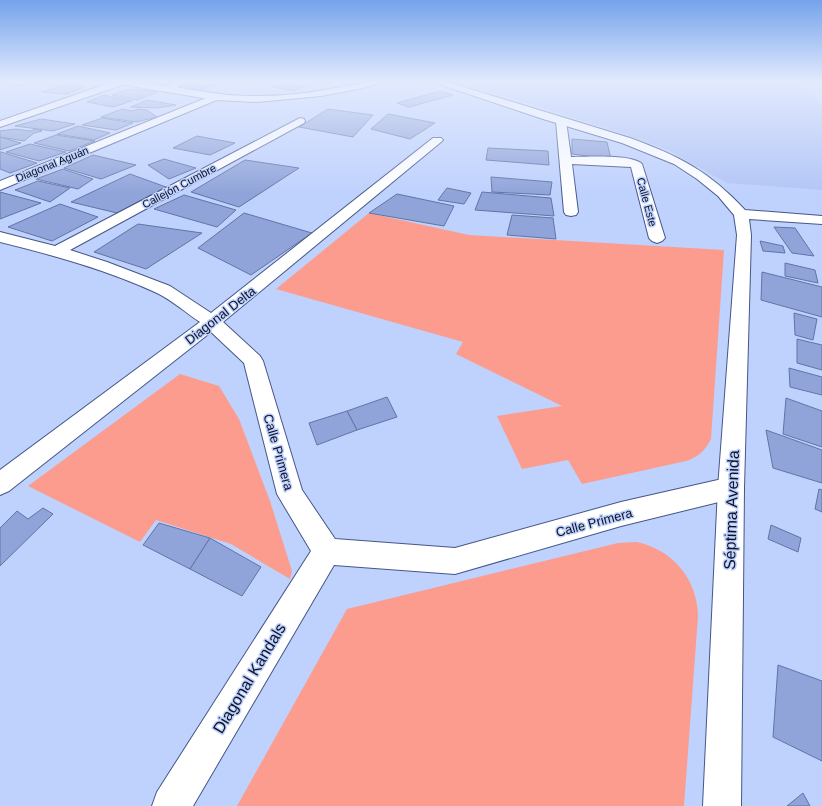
<svg xmlns="http://www.w3.org/2000/svg" width="822" height="806" viewBox="0 0 822 806" font-family="Helvetica,sans-serif">
<style>
.built{fill:#b2c5f6}
.green{fill:#fc9c8f}
.building{fill:#90a4d9;stroke:#6174a6}
.lines{fill:none;stroke-linecap:round;stroke-linejoin:round}
.street-casing{stroke:#455787;stroke-width:2}
.secondary-casing{stroke:#455787;stroke-width:2}
.street{fill:#fff;fill-rule:evenodd}
.secondary{fill:#fff;fill-rule:evenodd}
.labels{text-anchor:middle;stroke-width:3;stroke-linejoin:round;paint-order:stroke}
.far-street-label{font-size:11px;fill:#0c1225;stroke:#bfd1fd}
.street-label{font-size:13px;fill:#0c1225;stroke:#bfd1fd}
.near-street-label{font-size:16px;fill:#0c1225;stroke:#bfd1fd}
</style>
<rect width="100%" height="100%" fill="#bfd1fd"/>
<!-- built -->
<path class="built" d="M456,81H792L822,105V190L727,183L666,149L619,132Z"/>
<!-- green -->
<g class="green">
<path d="M369,213L469,235L724,250L711,439C705,451 698,457 686,461L582,484L568,460L522,469L497,416L562,406L456,354L463,342L276,289Z"/>
<path d="M180,374L219,386L239,419L270,501L292,571L290,579L231,544L156,520L140,542L28,486Z"/>
<path d="M637,542C673,550 697,579 698,616L684,806H237L347,609L618,543Z"/>
</g>
<!-- building -->
<g class="building">
<path d="M18,81H37L22,86L9,84Z"/>
<path d="M197,81H217L223,82L200,90L184,86Z"/>
<path d="M285,81H302L312,83L294,91L273,87Z"/>
<path d="M334,81H363L355,85Z"/>
<path d="M70,83L85,87L67,94L42,92Z"/>
<path d="M129,89L158,92L137,100L112,95Z"/>
<path d="M440,91L453,95L409,107L397,103Z"/>
<path d="M104,95L132,101L113,107L87,102Z"/>
<path d="M147,100L176,105L157,108L131,107Z"/>
<path d="M122,109L132,111L138,109L147,110L157,117L136,122L101,117Z"/>
<path d="M328,109L373,115L353,137L299,127Z"/>
<path d="M388,114L435,123L410,139L371,129Z"/>
<path d="M102,118L133,123L116,130L82,125Z"/>
<path d="M41,119L75,124L53,131L15,126Z"/>
<path d="M78,126L110,133L94,140L57,134Z"/>
<path d="M16,129L30,131L36,129L42,131L34,133L24,141L0,137V131Z"/>
<path d="M56,135L95,141L69,151L34,143Z"/>
<path d="M197,136L235,143L210,155L173,148Z"/>
<path d="M0,137L21,143L0,150Z"/>
<path d="M572,139L607,142L611,159L572,154Z"/>
<path d="M30,144L66,152L39,161L6,152Z"/>
<path d="M488,148L548,151L549,165L486,160Z"/>
<path d="M0,152H1L37,163L10,173L0,169Z"/>
<path d="M93,155L136,165L101,179L64,168Z"/>
<path d="M164,159L196,168L169,179L148,165Z"/>
<path d="M245,160L299,168L239,207L191,192Z"/>
<path d="M63,169L93,179L78,189L36,179Z"/>
<path d="M130,174L166,187L117,213L71,202Z"/>
<path d="M491,177L552,182L550,195L492,192Z"/>
<path d="M38,181L70,188L50,202L15,190Z"/>
<path d="M447,188L471,193L464,204L438,200Z"/>
<path d="M0,192L41,203L0,219Z"/>
<path d="M482,192L551,198L554,216L475,210Z"/>
<path d="M397,194L454,206L444,226L369,213Z"/>
<path d="M184,195L236,210L217,227L154,209Z"/>
<path d="M60,204L98,217L52,241L8,227Z"/>
<path d="M244,213L312,233L251,275L198,248Z"/>
<path d="M512,215L553,218L556,239L507,235Z"/>
<path d="M138,224L202,233L146,269L94,252Z"/>
<path d="M774,227L795,228L814,256L792,253Z"/>
<path d="M760,241L783,246L785,253L763,251Z"/>
<path d="M785,263L815,270L818,283L785,276Z"/>
<path d="M762,272L822,287V317L761,300Z"/>
<path d="M794,313L817,319L813,340L795,335Z"/>
<path d="M797,339L822,345V370L797,363Z"/>
<path d="M789,368L822,377V395L790,387Z"/>
<path d="M387,397L397,417L357,430L347,411Z"/>
<path d="M786,398L822,411V447L783,434Z"/>
<path d="M347,411L357,430L317,445L309,423Z"/>
<path d="M766,430L822,450V483L773,468Z"/>
<path d="M819,489L822,490V512L815,509Z"/>
<path d="M43,508L53,514L0,566V528L17,511L28,519Z"/>
<path d="M159,523L210,538L190,569L143,545Z"/>
<path d="M771,525L801,538L798,552L768,539Z"/>
<path d="M210,538L261,567L242,596L190,569Z"/>
<path d="M778,665L822,681V761L773,737Z"/>
<path d="M803,793L810,806H787Z"/>
</g>
<g class="lines">
<!-- street casing -->
<g class="street-casing">
<g id="street">
<path d="M115,81L126,82L125,84L0,127V121Z"/>
<path d="M177,81H190L168,91L165,92L161,89Z"/>
<path d="M216,94L219,95L221,97L219,99L0,190V181Z"/>
<path d="M300,118L304,119L305,121L304,123L70,250L107,262L170,286L211,313L433,138H441L443,140L441,142L223,322L260,356L263,361L302,490L335,539L455,548L621,502L731,477L740,480L744,488L740,496L731,499L621,526L455,574L334,565L193,806H152L157,792L311,551L277,494L244,363L211,332L9,491L0,495V470L200,322C186,313 172,300 157,293C107,270 53,255 0,242V232L55,246Z"/>
<path d="M561,118L566,121L571,157C587,157 631,154 642,164L665,238L662,241L657,243L652,241L649,238L631,167L572,164L578,212L576,215L571,216L566,215L564,212L556,121Z"/>
</g>
</g>
<!-- secondary casing -->
<g class="secondary-casing">
<g id="secondary">
<path d="M115,81C163,81 209,97 257,96C279,96 302,94 324,90C345,87 366,81 387,81L363,88L321,96L257,102L215,100L119,84Z"/>
<path d="M430,81H444L630,138C679,156 709,171 745,210L822,216V224L749,219L751,235L744,488L741,806H703L718,488L737,235L734,215L718,196L697,179L674,164L622,143L543,119Z"/>
</g>
</g>
<!-- street -->
<use href="#street" class="street"/>
<!-- secondary -->
<use href="#secondary" class="secondary"/>
</g>
<!-- sky -->
<linearGradient id="sky" x2="0" y2="1"><stop stop-color="#74a3eb"/><stop offset="0.42" stop-color="#e2eafe"/><stop offset="1" stop-color="#e2eafe" stop-opacity="0"/></linearGradient>
<rect width="822" height="194" fill="url(#sky)"/>
<g class="labels">
<!-- far-street labels -->
<g class="far-street-label">
<text transform="translate(52 164) rotate(-22)" y="4">Diagonal Aguán</text>
<text transform="translate(179 186) rotate(-28)" y="4">Callejón Cumbre</text>
<text transform="translate(647 202) rotate(75)" y="4">Calle Este</text>
</g>
<!-- street labels -->
<g class="street-label">
<text transform="translate(220 315) rotate(-38)" y="5">Diagonal Delta</text>
<text transform="translate(279 452) rotate(74)" y="5">Calle Primera</text>
<text transform="translate(594 522) rotate(-15)" y="5">Calle Primera</text>
</g>
<!-- near-street labels -->
<g class="near-street-label">
<text transform="translate(731 510) rotate(-88)" y="6">Séptima Avenida</text>
<text transform="translate(249 678) rotate(-59)" y="6">Diagonal Kandals</text>
</g>
</g>
</svg>
